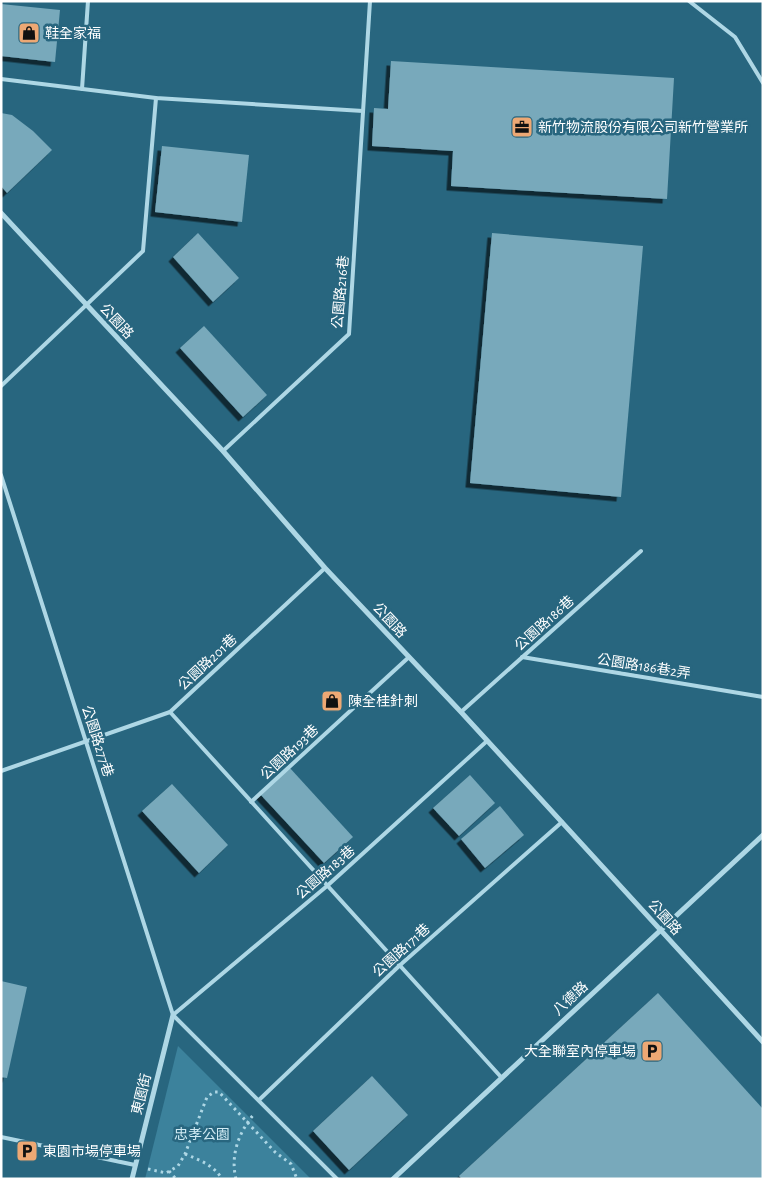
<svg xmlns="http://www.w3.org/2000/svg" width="764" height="1180" viewBox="0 0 764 1180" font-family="'Alegreya Sans','Noto Sans TC',sans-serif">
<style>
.green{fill:#3c829c}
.building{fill:#78a9bb;filter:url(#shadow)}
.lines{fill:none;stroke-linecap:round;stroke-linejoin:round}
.path{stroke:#aed7e5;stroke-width:3;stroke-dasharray:2.5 4;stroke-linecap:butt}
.lane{stroke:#aed7e5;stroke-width:4}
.street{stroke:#aed7e5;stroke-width:5}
.labels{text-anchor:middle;stroke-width:5;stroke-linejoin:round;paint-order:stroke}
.poi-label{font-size:14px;fill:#fff;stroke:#28667f;text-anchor:start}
.street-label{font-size:14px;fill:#fff;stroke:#28667f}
.park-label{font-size:14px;fill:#d1ebf4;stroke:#28667f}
</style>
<defs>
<filter id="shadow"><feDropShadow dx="-4.5" dy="4.5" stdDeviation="0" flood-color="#0009"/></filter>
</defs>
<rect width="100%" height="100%" fill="#28667f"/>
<!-- green -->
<path class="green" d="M178,1046L311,1179H145Z"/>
<!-- building -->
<g class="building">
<path d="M1,4L60,10L55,62L1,56Z"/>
<path d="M391,61L674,78L667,199L451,186L453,151L372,146L374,108L388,109Z"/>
<path d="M1,113L12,115L33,131L52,150L7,193L1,186Z"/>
<path d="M162,146L249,155L242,222L155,212Z"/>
<path d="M198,233L239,278L213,302L173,257Z"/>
<path d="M492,233L643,246L621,497L470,483Z"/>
<path d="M204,326L267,395L243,417L180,348Z"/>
<path d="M289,767L353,837L324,863L260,794Z"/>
<path d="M470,775L495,803L459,836L433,808Z"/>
<path d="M172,784L228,845L199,873L142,811Z"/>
<path d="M500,806L524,835L485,868L461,839Z"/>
<path d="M1,981L27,987L7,1078L1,1077Z"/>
<path d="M658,993L763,1109V1179H462L459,1176Z"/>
<path d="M372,1076L408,1115L349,1170L313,1131Z"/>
</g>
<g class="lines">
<!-- path -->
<g class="path">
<path d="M185,1154C199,1160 214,1165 222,1179"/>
<path d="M148,1169L166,1173L178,1166L185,1154L207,1097L214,1092H219L275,1152L291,1164L297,1179"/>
<path d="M169,1171L176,1179"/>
<path d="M236,1179C230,1155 239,1132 254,1114"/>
</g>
<!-- lane -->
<g class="lane">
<path d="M689,1L735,37L763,83"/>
<path d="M1,79L156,98L363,111"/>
<path d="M82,89L88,1"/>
<path d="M1,386L143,251L156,98"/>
<path d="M223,451L349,334L370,1"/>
<path d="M1,475L173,1015L337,1179"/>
<path d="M522,657L763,697"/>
<path d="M170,712L501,1077"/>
<path d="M461,712L641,551"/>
<path d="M1,771L170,712L325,568"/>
<path d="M251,802L409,657"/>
<path d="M173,1015L327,886L487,741"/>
<path d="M259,1100L399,966L562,822"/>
<path d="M1,1137L135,1165"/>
</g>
<!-- street -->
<g class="street">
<path d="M1,213L223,451L325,568L461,712L763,1042"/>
<path d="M132,1179L173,1015"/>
<path d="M393,1179L763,835"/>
</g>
</g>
<!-- icons -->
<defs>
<g id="shop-square" transform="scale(1.125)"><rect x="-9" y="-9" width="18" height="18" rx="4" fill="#eda874" stroke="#28667f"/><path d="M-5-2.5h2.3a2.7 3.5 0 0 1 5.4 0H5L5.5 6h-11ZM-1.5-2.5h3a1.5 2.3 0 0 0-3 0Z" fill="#111"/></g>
<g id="office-square" transform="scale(1.125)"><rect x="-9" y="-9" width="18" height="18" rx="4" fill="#eda874" stroke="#28667f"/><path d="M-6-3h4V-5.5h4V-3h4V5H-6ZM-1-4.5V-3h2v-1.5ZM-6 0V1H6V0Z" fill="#111"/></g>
<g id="parking-square" transform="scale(1.125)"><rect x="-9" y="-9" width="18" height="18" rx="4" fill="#eda874" stroke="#28667f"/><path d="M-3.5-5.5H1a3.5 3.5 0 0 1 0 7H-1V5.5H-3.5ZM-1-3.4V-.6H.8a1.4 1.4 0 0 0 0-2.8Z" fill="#111"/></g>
</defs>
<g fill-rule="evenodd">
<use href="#shop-square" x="29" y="33"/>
<use href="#office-square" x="522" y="127"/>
<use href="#shop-square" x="332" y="701"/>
<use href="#parking-square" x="652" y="1051"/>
<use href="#parking-square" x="27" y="1151"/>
</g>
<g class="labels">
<!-- poi labels -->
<g class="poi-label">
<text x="45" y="38">鞋全家福</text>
<text x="538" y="132">新竹物流股份有限公司新竹營業所</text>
<text x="348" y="706">陳全桂針刺</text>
<text x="636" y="1056" text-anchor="end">大全聯室內停車場</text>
<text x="43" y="1156">東園市場停車場</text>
</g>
<!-- street labels -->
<g class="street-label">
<text transform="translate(340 292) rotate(-85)" y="5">公園路216巷</text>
<text transform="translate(117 321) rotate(47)" y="5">公園路</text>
<text transform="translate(390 620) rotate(47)" y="5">公園路</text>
<text transform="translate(544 623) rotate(-42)" y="5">公園路186巷</text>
<text transform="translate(207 662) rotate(-43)" y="5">公園路201巷</text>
<text transform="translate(644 666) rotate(9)" y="5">公園路186巷2弄</text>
<text transform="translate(98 741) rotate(72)" y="5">公園路277巷</text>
<text transform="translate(289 752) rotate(-43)" y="5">公園路193巷</text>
<text transform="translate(325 872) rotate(-41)" y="5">公園路183巷</text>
<text transform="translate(665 917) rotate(48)" y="5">公園路</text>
<text transform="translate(401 950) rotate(-42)" y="5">公園路171巷</text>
<text transform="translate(570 998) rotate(-43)" y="5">八德路</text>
<text transform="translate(141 1094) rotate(-76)" y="5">東園街</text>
</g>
<!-- park labels -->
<g class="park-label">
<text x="202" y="1139">忠孝公園</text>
</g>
</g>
<!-- border -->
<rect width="764" height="1180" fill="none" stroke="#ffffff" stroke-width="5"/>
</svg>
